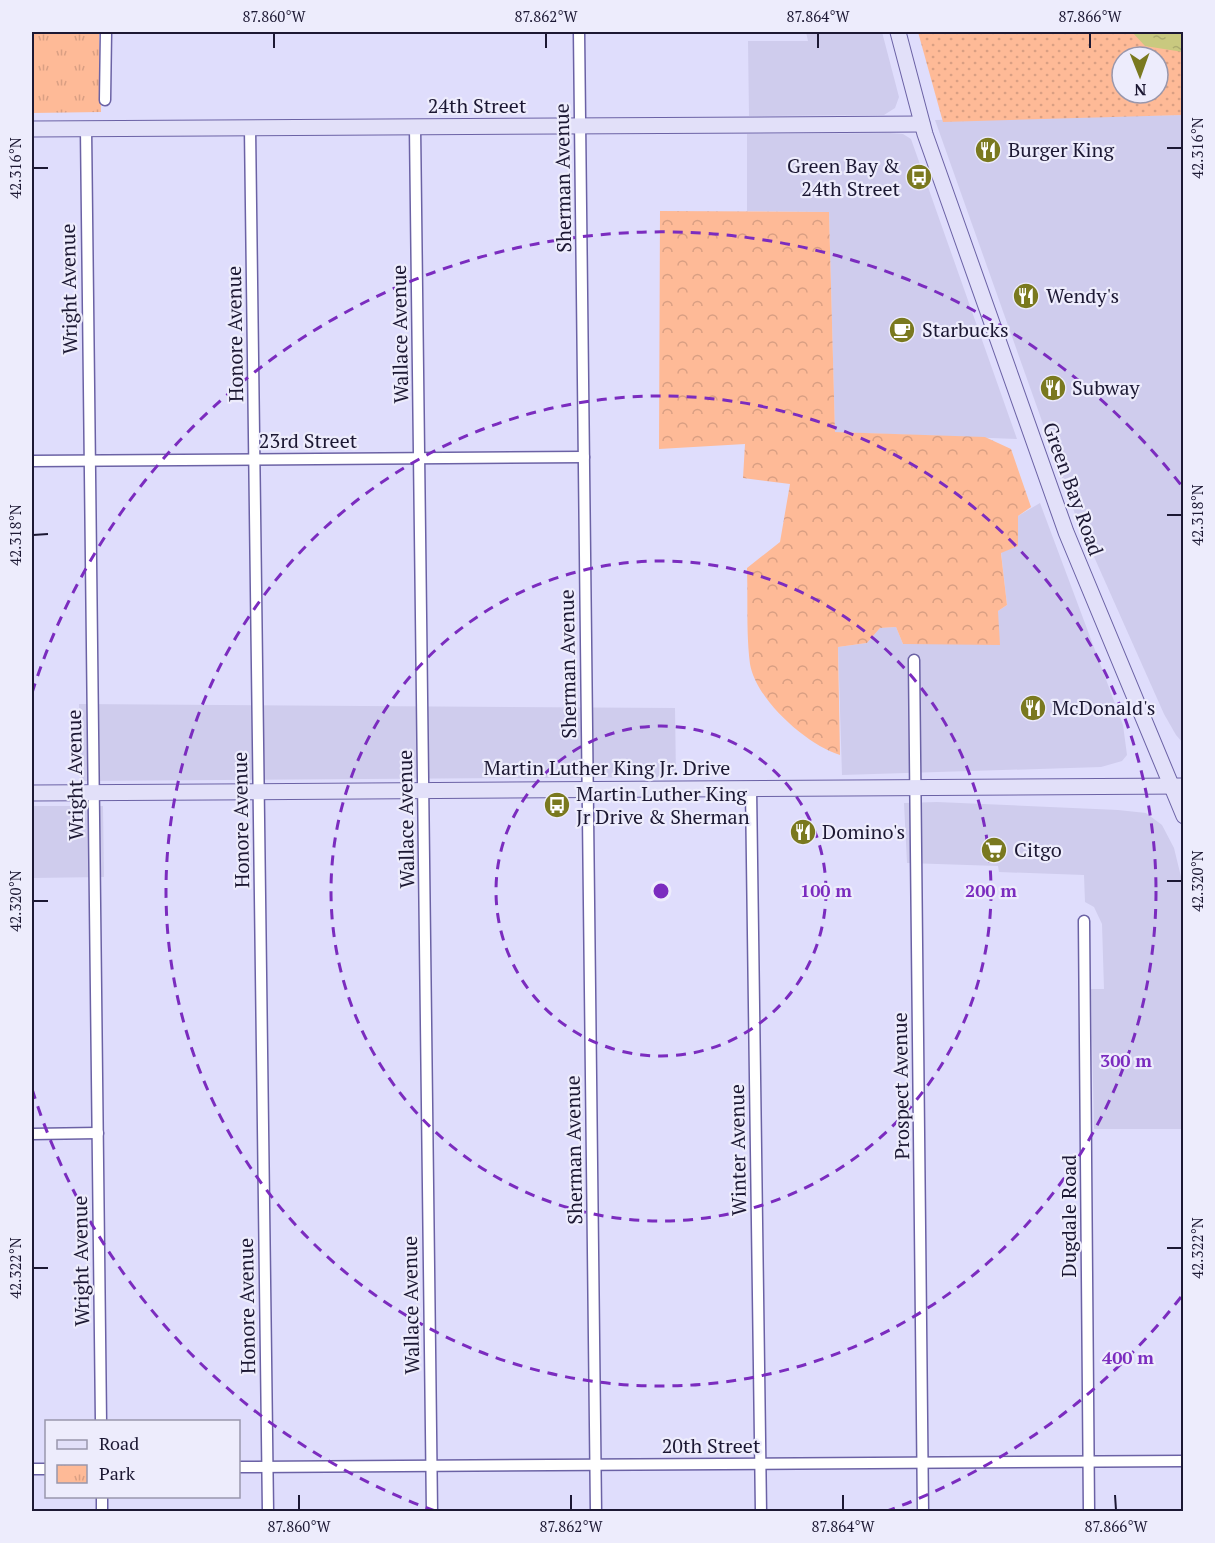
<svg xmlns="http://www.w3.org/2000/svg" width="1215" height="1543" viewBox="0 0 1215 1543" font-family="'PT Serif',serif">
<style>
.built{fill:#cfcced}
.grass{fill:url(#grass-dots);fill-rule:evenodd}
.forest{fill:url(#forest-crowns)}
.park{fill:url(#park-tufts)}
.water{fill:url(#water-ripples)}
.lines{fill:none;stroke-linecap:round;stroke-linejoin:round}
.street-casing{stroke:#6b62a5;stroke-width:13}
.secondary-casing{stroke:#6b62a5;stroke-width:17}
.street{stroke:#fff;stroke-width:10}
.secondary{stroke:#e2e0f9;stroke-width:15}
.ticks{fill:none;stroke:#1c1833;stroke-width:2}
.ring{fill:none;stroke:#7b2cbf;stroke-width:3;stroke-dasharray:10 8}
.labels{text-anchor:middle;stroke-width:4.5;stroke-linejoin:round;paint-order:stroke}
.street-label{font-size:20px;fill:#1c1833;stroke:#edecfc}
.poi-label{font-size:20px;fill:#1c1833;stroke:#edecfc;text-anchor:start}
.centre{fill:#7b2cbf;stroke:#edecfc;stroke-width:3}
.ring-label{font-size:18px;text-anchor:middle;font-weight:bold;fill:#7b2cbf;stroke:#edecfc;stroke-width:4.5;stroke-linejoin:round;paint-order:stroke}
.neatline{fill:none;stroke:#1c1833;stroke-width:2}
.ticks-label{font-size:15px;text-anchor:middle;fill:#1c1833}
</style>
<defs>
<pattern id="grass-dots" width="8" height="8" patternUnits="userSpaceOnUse" patternTransform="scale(1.5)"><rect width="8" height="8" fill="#feba97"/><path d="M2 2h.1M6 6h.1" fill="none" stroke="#d99f83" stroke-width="1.8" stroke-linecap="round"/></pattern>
<pattern id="forest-crowns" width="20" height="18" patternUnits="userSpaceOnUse" patternTransform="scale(1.5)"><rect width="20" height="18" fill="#feba97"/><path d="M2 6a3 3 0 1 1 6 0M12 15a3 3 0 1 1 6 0" fill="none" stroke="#d99f83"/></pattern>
<pattern id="park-tufts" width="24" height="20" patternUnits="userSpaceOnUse" patternTransform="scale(1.5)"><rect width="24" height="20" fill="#feba97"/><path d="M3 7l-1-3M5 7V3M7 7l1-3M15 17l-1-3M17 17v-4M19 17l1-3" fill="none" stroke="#d99f83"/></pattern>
<pattern id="water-ripples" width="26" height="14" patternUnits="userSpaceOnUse" patternTransform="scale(1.5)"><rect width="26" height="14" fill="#c9c97f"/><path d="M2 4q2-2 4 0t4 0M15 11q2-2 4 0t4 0" fill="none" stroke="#acac6e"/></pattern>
</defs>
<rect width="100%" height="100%" fill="#dfddfc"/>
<!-- built -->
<g class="built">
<path d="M806,32H882L899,97L895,108L884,115L749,116L748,41H808Z"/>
<path d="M1183,115V743L1176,735L1164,714L1075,514L935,120Z"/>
<path d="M890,133L903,134L911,139L1017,439L835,432L829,212L747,211V134Z"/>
<path d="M1040,503L1123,725L1127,755L1122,761L1101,767L842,775L838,647L867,643L880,628L896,627L903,644L998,611L1007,605L1001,552L1018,516Z"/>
<path d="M79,704L675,708L676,777L80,781Z"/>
<path d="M937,802L1118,810L1146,813L1162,825L1174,848L1183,885V1129H1094L1091,989H1104L1102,924L1094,907L1085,902L1084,875L999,872L998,866L907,863L904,803Z"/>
<path d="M32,806H103L104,877L32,878Z"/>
</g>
<!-- grass -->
<path class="grass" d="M918,32H1183V115L943,122ZM1122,57H1158V93H1122Z"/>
<!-- forest -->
<path class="forest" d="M660,211L829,212L835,432L985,437L1011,449L1031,507L1018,516V546L1001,553L1007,605L998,611L1000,645L903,644L896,627L880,628L867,643L838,647L840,755C807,745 756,700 750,664C746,633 748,599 747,568L780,542L790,484L743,478L745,444L659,449Z"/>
<!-- park -->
<path class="park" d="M32,32H99L101,112L32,113Z"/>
<!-- water -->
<path class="water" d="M1132,32H1183V52L1145,46Z"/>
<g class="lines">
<!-- street casing -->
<g class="street-casing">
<g id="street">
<path d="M579,32L596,1512"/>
<path d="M105,100L106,32"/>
<path d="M415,127L432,1512"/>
<path d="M250,128L268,1512"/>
<path d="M86,129L101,1422"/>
<path d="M32,461L584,457"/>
<path d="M914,660L923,1512"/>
<path d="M751,788L761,1512"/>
<path d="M1084,921L1089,1512"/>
<path d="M32,1134L98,1133"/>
<path d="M238,1467L1184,1461"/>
<path d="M32,1469H46"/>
<path d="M102,1496V1512"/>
</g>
</g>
<!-- secondary casing -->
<g class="secondary-casing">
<g id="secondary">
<path d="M898,32L925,134L1066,532L1184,816"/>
<path d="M32,129L922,124"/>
<path d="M32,793L1184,786"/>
</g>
</g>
<!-- street -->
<use href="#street" class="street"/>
<!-- secondary -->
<use href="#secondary" class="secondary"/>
</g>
<!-- ticks -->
<path class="ticks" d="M274,33V48M546,33V48M818,33V48M1090,33V48M1167,148H1182M33,168H48M1167,515H1182M33,535L48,534M1167,881H1182M33,901H48M1167,1248H1182M33,1268H48M299,1495V1510M571,1495V1510M843,1495V1510M1115,1495L1116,1510"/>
<!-- distance rings -->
<g class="ring">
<circle cx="661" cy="891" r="165"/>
<circle cx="661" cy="891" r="330"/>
<circle cx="661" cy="891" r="495"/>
<path d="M1181 1297A660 660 0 0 1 887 1511M435 1511A660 660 0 0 1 32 1089M32 693A660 660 0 0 1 1181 485"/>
</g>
<!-- icons -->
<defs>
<g id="restaurant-disc" transform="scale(1.35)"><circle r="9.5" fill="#7a791f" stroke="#edecfc"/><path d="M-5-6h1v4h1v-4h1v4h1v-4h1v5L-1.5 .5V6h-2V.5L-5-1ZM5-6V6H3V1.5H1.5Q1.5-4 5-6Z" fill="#fff"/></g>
<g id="bus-disc" transform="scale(1.35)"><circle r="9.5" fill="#7a791f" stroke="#edecfc"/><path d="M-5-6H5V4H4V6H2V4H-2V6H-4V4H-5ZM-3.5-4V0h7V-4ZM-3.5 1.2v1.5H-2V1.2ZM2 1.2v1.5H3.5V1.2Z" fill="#fff"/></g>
<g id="cafe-disc" transform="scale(1.35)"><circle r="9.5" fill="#7a791f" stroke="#edecfc"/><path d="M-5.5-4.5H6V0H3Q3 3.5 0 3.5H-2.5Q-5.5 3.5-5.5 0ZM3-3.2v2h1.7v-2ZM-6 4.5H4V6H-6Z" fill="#fff"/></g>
<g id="supermarket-disc" transform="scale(1.35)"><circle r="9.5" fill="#7a791f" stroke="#edecfc"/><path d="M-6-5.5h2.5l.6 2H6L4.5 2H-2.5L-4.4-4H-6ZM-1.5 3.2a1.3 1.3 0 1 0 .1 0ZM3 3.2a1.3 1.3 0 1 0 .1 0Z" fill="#fff"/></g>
</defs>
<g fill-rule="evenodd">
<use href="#restaurant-disc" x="988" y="150"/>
<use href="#bus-disc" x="919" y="177"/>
<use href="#restaurant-disc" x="1026" y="296"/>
<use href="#cafe-disc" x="902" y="330"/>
<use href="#restaurant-disc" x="1053" y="388"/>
<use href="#restaurant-disc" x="1033" y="708"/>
<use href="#bus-disc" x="557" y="805"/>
<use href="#restaurant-disc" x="803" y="832"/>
<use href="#supermarket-disc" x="994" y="850"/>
</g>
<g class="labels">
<!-- street labels -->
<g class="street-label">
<text x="477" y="113">24th Street</text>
<text transform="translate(563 178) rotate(-91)" y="7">Sherman Avenue</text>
<text transform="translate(69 289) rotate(-91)" y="7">Wright Avenue</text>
<text transform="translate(235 334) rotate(-91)" y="7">Honore Avenue</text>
<text transform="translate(400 334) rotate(-91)" y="7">Wallace Avenue</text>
<text x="308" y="448">23rd Street</text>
<text transform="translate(1073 489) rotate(70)" y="7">Green Bay Road</text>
<text transform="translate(568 664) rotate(-91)" y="7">Sherman Avenue</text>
<text x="607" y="775">Martin Luther King Jr. Drive</text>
<text transform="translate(75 775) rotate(-91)" y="7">Wright Avenue</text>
<text transform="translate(406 819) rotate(-91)" y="7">Wallace Avenue</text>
<text transform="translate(241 820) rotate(-91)" y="7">Honore Avenue</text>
<text transform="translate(901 1086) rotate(-91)" y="7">Prospect Avenue</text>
<text transform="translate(574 1150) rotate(-91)" y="7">Sherman Avenue</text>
<text transform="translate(738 1150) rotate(-91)" y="7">Winter Avenue</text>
<text transform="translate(1069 1216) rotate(-90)" y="7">Dugdale Road</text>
<text transform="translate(81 1261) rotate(-91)" y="7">Wright Avenue</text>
<text transform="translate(411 1305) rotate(-91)" y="7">Wallace Avenue</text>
<text transform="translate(247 1306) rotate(-91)" y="7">Honore Avenue</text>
<text x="711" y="1453">20th Street</text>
</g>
<!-- poi labels -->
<g class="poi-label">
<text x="1008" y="157">Burger King</text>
<text x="900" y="173" text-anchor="end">Green Bay &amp;<tspan x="900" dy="23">24th Street</tspan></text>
<text x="1046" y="303">Wendy's</text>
<text x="922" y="337">Starbucks</text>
<text x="1072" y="395">Subway</text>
<text x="1052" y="715">McDonald's</text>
<text x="576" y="801">Martin Luther King<tspan x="576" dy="23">Jr Drive &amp; Sherman</tspan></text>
<text x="822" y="839">Domino's</text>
<text x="1014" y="857">Citgo</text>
</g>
</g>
<circle cx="661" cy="891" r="9" class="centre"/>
<g class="ring-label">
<text x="826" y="897">100 m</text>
<text x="991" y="897">200 m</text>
<text x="1126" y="1067">300 m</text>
<text x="1128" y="1364">400 m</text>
</g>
<!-- border -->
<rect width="1215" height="1543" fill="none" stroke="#edecfc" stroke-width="66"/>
<!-- legend -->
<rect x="45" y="1420" width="195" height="78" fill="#edecfc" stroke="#9997ac" stroke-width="1.5"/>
<rect x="57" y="1440" width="30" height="9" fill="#e2e0f9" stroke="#9997ac" stroke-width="1.5"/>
<text x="99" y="1450" font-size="18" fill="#1c1833">Road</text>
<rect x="57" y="1465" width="30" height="18" fill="url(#park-tufts)" stroke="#9997ac" stroke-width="1.5"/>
<text x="99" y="1480" font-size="18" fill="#1c1833">Park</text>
<!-- north arrow -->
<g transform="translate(1140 75) rotate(179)"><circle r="28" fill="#edecfc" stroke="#9997ac" stroke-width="1.5"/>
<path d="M0-4.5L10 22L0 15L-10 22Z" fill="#7a791f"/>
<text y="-9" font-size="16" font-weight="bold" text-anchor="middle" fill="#1c1833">N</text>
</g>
<rect x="33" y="33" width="1149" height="1477" class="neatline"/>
<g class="ticks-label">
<text x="274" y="22">87.860°W</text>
<text x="546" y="22">87.862°W</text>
<text x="818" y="22">87.864°W</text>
<text x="1090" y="22">87.866°W</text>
<text transform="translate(1198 148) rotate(-90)" y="5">42.316°N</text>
<text transform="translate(16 168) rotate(-90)" y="5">42.316°N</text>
<text transform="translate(1198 515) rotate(-90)" y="5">42.318°N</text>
<text transform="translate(16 535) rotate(-90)" y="5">42.318°N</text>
<text transform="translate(1198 881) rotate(-90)" y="5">42.320°N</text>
<text transform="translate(16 901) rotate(-90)" y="5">42.320°N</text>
<text transform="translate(1198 1248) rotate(-90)" y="5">42.322°N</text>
<text transform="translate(16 1268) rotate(-90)" y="5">42.322°N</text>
<text x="299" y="1532">87.860°W</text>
<text x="571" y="1532">87.862°W</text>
<text x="843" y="1532">87.864°W</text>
<text x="1116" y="1532">87.866°W</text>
</g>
</svg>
